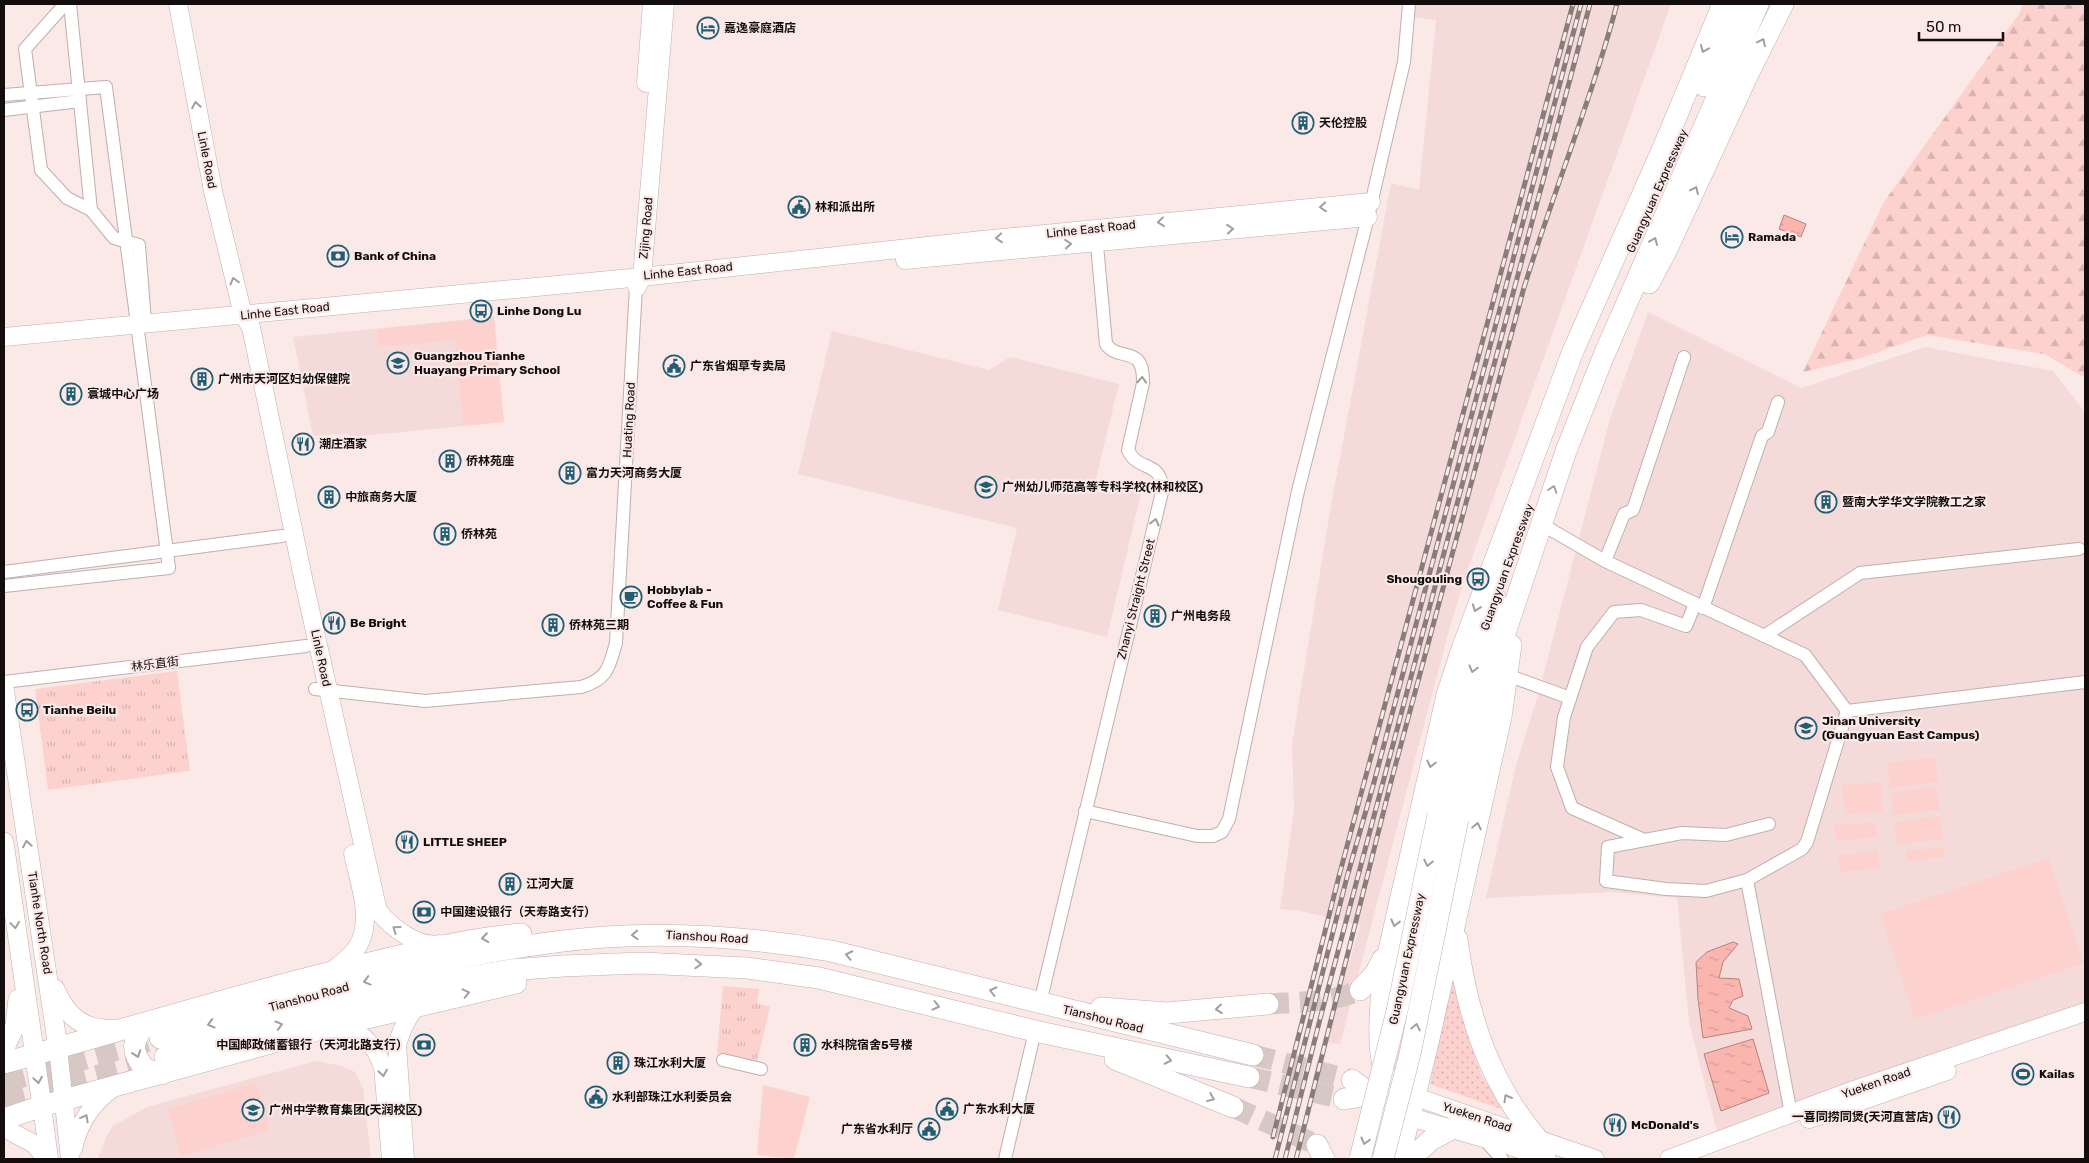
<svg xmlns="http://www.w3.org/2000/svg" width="2089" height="1163" viewBox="0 0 2089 1163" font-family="Rubik,'Noto Sans SC',sans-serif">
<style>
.built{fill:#f4dbd9}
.grass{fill:url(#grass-tufts)}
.forest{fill:url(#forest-firs)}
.garden{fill:url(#garden-dots)}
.pitch{fill:#fdd2ce}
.water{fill:url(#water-ripples);stroke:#b5837e}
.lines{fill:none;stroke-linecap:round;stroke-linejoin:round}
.highway-tunnel{stroke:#d7c8c6;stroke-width:21;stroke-dasharray:21 11;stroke-linecap:butt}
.street-casing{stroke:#bfafae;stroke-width:14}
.secondary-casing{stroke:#bfafae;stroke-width:19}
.primary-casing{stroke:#bfafae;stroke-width:20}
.highway-casing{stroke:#bfafae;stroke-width:22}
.street{stroke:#fff;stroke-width:12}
.secondary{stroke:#fff;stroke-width:18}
.primary{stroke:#fff;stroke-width:19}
.highway{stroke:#fff;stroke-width:21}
.rail-casing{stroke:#887d7b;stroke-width:5}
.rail{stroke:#fae9e7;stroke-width:3;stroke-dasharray:9;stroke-linecap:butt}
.highway-bridge-casing{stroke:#bfafae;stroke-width:22;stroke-linecap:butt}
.highway-bridge{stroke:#fff;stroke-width:21}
.oneway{stroke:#a19f9e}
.labels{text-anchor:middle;stroke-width:4.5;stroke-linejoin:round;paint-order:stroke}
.poi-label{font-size:12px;font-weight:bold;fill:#130e0d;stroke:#fae9e7;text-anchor:start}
.street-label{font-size:12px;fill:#130e0d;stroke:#fae9e7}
</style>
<defs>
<pattern id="grass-tufts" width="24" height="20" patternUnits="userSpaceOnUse" patternTransform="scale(1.25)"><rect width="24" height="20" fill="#fdd2ce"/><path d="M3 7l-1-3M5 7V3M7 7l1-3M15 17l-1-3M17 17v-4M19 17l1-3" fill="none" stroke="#d8b3b0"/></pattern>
<pattern id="forest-firs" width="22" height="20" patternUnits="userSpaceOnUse" patternTransform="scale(1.25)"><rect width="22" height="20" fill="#fdd2ce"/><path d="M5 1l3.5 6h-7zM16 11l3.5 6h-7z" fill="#d8b3b0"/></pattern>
<pattern id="garden-dots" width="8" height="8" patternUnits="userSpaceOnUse" patternTransform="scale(1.25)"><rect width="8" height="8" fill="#fdd2ce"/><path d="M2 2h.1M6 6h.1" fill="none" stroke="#d8b3b0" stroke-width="1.8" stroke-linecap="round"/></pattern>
<pattern id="water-ripples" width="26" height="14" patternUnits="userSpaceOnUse" patternTransform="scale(1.25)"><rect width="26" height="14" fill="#fab5af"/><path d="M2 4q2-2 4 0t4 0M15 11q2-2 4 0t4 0" fill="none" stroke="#d59a95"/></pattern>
</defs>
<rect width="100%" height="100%" fill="#fae9e7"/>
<!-- built -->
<g class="built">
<path d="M1413,4H1671L1465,577L1448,634L1340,1044L1326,1042L1360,925L1296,910L1280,909L1294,810L1292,744L1329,517L1391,183L1419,190L1436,20L1411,17Z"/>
<path d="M1648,312L1801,388L1925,347L2053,371L2085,412V1004L1956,1046L1717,1132L1689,1022L1677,898L1611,892L1486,898L1515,769L1540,688L1610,419Z"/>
<path d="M494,317L504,422L351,437L348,433L313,436L293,337Z"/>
<path d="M832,331L989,370L1010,357L1119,384L1095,482L1141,493L1107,637L998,610L1017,528L798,474Z"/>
<path d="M316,1061L342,1066L355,1072L363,1088L371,1159H98L107,1135L113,1126L147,1107Z"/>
</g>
<!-- grass -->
<g class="grass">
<path d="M177,671L190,771L48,790L35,689Z"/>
<path d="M723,986L759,989L757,1003L770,1007L757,1062L717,1053Z"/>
</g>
<!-- forest -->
<path class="forest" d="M2023,4H2085V378L2044,354L1927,335L1858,359L1803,372L1884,202L2019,14Z"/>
<!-- garden -->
<g class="garden">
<path d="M1452,979L1468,1037L1482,1076L1504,1110L1430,1084Z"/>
<path d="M15,1070L19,1074L24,1093L21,1099L4,1104V1073Z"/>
</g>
<!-- pitch -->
<g class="pitch">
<path d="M494,317L504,422L463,426L455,340L378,347L377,329Z"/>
<path d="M1935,757L1938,782L1890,788L1887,763Z"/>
<path d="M1881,782L1883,811L1845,814L1842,785Z"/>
<path d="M1937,787L1940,810L1893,815L1891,793Z"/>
<path d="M1940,816L1943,839L1897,845L1894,822Z"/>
<path d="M1876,822L1877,837L1836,841L1834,825Z"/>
<path d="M1944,847L1945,857L1907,861L1906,851Z"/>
<path d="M1878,851L1880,868L1840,872L1838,855Z"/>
<path d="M2049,858L2084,963L1915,1019L1880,914Z"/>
<path d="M256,1083L270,1130L181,1156L168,1109Z"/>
<path d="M763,1085L810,1097L794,1159L757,1155Z"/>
</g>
<!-- water -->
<g class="water">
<path d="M1784,215L1806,224L1801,237L1779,229Z"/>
<path d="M1733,942L1738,944L1723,962L1719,978L1739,979L1743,996L1733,1000L1729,1008L1748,1016L1752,1029L1703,1038L1698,999L1696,962L1707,952Z"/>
<path d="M1753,1039L1769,1093L1721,1111L1704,1054Z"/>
</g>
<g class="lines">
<!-- highway-tunnel -->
<g class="highway-tunnel">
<path d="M1268,1004C1298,1002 1332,1003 1360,990"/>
<path d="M1253,1055L1352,1080"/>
<path d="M1249,1077L1344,1099"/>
<path d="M4,1082L160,1038"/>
<path d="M4,1101L165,1057"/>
<path d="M1233,1107L1317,1145"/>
</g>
<!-- street casing -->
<g class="street-casing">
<g id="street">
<path d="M65,4L25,49L41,170L67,198L91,210"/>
<path d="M70,4L91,210L114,238L139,245L145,322"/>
<path d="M4,95L106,87L169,568L4,586"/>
<path d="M4,110L80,101"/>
<path d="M1541,524L1605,561L1805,655L1847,711"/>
<path d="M1605,561L1624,514L1633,510L1684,357"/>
<path d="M4,572L282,536"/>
<path d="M1703,608L1762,436L1768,432L1778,402"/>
<path d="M1764,636L1860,573L2079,549"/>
<path d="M1507,675L1570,698"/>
<path d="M4,682L306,646"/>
<path d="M315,689L425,701L581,687C608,679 609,667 616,643L636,287"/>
<path d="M1085,811L1197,836H1213L1222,832L1229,819L1298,491L1368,217L1404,62L1409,4"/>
<path d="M1644,840L1572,808L1557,767L1564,717L1587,647L1614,612L1641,610L1686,626L1695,604"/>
<path d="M1747,880L1706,891L1666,889L1606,881L1608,847L1682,833L1726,835L1769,824"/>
<path d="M1040,1003L1162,492C1163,459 1138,473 1128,450L1143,383C1144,343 1119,363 1106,344L1096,234"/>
<path d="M723,1060L761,1069"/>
<path d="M1791,1114L1747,880L1802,849L1807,842L1847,711L2085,682"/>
<path d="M1482,1137L1502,1159"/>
<path d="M1005,1159L1035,1031"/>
</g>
</g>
<!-- secondary casing -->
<g class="secondary-casing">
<g id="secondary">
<path d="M178,4L213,191L243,315L251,327L305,587L378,911C392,928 418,948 440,944"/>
<path d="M646,83L652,4"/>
<path d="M905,260L1368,217"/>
<path d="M637,287L642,277L665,4"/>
<path d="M4,337L642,277L982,240L1371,202"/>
<path d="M330,973C339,965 349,958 356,949C375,923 359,882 353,854"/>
<path d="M333,1028C359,1027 375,1044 383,1067L391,1159"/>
<path d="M58,1048L70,1159"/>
<path d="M1416,1097L1595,1159"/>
<path d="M42,1106L49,1159"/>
<path d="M1410,1117L1505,1144L1547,1159"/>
<path d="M1809,1119L1947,1071"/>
<path d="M4,1128L34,1144L46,1159"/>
<path d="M73,1149C79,1122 92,1103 114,1087"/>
<path d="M405,1159L397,1045C402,1029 407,1017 418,1004"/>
<path d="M1669,1159L1854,1090L2085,1012"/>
</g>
</g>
<!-- primary casing -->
<g class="primary-casing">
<g id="primary">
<path d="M4,688L58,1048"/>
<path d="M4,842L42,1106"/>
<path d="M55,989C67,1017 83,1031 116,1029"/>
<path d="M4,1050L15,1026L18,999"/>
</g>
</g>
<!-- highway casing -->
<g class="highway-casing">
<g id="highway">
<path d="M1704,86L1741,4"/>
<path d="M1649,283L1666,251L1749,72L1783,4"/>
<path d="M1438,815L1471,676L1495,598"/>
<path d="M1458,819L1495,663L1566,451L1604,355L1758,4"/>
<path d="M1457,939C1466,1010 1489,1082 1536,1137"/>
<path d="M1360,990L1375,974L1383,959"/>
<path d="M1101,1008L1167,1013L1268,1004"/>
<path d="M146,1023C133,1041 129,1050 145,1069L162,1074"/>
<path d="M160,1038C306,998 453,948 605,937C681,932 756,938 831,951L1253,1055"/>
<path d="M165,1057L413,987L510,970L563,966L642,963L747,968L819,978L1035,1031L1249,1077"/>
<path d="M1115,1059L1233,1107"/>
<path d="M4,1063C112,1033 219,1000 328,973C392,958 455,940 521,934"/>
<path d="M1352,1080C1379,1099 1384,1111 1389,1144"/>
<path d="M1344,1099L1380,1093L1392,1087"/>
<path d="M1410,1117C1371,1078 1379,1022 1384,972L1447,695L1462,649L1573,351L1664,146L1723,4"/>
<path d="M4,1119L42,1106L325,1028L516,983"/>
<path d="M1317,1145L1324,1159"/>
<path d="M1399,1159L1428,1043L1501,717L1511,645"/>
<path d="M1410,1159L1431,1140L1453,1128"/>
</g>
</g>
<!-- street -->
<use href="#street" class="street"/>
<!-- secondary -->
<use href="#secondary" class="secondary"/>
<!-- primary -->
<use href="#primary" class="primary"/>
<!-- highway -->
<use href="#highway" class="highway"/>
<!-- rail casing -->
<g class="rail-casing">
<g id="rail">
<path d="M1273,1137L1339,876L1573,4"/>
<path d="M1275,1159L1347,877L1373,786L1581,4"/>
<path d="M1285,1159L1320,1019L1590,4"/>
<path d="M1296,1159L1392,778L1523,291C1552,195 1591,101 1617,4"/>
</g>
</g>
<!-- rail -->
<use href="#rail" class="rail"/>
<!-- highway-bridge casing -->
<g class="highway-bridge-casing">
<g id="highway-bridge">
<path d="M1360,1159L1397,1011L1438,815"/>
<path d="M1383,1159L1410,1054L1458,819"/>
</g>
</g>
<!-- highway-bridge -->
<use href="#highway-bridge" class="highway-bridge"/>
</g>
<!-- one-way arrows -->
<defs><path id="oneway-chevron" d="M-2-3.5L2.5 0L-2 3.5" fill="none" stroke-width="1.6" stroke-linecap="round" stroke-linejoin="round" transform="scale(1.25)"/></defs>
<g class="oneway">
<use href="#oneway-chevron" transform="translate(1762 42) rotate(-65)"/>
<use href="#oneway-chevron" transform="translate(1704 49) rotate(113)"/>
<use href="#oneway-chevron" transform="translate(196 105) rotate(-100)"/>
<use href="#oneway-chevron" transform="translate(1695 190) rotate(-65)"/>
<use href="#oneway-chevron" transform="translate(1323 207) rotate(175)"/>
<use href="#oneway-chevron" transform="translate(1161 222) rotate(174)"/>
<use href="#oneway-chevron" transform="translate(1230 229) rotate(-5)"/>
<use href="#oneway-chevron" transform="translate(999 238) rotate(175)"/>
<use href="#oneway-chevron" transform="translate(1654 241) rotate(-67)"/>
<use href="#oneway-chevron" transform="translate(1068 244) rotate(-5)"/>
<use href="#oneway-chevron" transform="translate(234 281) rotate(-105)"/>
<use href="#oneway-chevron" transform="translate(1142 380) rotate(-87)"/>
<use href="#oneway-chevron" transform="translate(1553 489) rotate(-72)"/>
<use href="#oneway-chevron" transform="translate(1155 522) rotate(-76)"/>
<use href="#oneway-chevron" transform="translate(1476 608) rotate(110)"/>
<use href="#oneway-chevron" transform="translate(1473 669) rotate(105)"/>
<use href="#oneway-chevron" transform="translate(1431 764) rotate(103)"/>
<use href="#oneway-chevron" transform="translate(1477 826) rotate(-78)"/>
<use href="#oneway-chevron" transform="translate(27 844) rotate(-99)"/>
<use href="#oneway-chevron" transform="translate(1428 863) rotate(102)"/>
<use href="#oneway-chevron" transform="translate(1395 923) rotate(104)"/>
<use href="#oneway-chevron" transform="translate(15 925) rotate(82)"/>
<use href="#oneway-chevron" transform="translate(396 929) rotate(-144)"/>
<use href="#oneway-chevron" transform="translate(635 935) rotate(178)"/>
<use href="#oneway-chevron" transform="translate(485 938) rotate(172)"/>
<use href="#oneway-chevron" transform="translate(849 955) rotate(-168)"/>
<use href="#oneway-chevron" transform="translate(698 964) rotate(2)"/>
<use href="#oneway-chevron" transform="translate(367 981) rotate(165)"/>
<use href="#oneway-chevron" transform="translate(993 991) rotate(-166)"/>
<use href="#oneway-chevron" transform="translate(466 993) rotate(-13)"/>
<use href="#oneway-chevron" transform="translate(936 1006) rotate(14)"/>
<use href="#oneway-chevron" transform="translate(1219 1009) rotate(174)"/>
<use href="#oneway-chevron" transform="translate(211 1024) rotate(164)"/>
<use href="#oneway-chevron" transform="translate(279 1025) rotate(-16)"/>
<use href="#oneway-chevron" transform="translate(1416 1027) rotate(-78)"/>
<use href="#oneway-chevron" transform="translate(137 1054) rotate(70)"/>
<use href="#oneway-chevron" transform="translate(1168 1060) rotate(12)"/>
<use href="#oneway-chevron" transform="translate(383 1073) rotate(81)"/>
<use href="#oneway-chevron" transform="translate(38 1080) rotate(81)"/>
<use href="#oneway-chevron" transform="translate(1211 1098) rotate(22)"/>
<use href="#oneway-chevron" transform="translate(1507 1098) rotate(-120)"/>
<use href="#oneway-chevron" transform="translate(85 1118) rotate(-61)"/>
<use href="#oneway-chevron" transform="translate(1365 1141) rotate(105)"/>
</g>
<!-- icons -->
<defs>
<g id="hotel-ring" transform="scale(1.125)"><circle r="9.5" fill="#fae9e7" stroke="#205e74" stroke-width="1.5"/><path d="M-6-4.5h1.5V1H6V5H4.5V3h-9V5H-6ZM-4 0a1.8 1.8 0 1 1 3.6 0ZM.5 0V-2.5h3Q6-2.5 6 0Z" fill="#205e74"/></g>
<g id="building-ring" transform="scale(1.125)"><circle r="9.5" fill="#fae9e7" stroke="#205e74" stroke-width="1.5"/><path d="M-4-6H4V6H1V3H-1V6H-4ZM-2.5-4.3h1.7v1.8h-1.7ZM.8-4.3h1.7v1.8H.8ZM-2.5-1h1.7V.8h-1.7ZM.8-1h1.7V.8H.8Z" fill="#205e74"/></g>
<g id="civic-ring" transform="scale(1.125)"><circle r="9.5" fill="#fae9e7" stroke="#205e74" stroke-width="1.5"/><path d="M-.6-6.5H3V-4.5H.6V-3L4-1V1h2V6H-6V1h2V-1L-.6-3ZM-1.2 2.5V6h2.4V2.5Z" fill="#205e74"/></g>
<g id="bank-ring" transform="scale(1.125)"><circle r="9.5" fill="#fae9e7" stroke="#205e74" stroke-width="1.5"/><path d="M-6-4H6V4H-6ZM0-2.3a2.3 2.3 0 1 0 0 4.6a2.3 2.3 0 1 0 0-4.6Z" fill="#205e74"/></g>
<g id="bus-ring" transform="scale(1.125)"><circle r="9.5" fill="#fae9e7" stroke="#205e74" stroke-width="1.5"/><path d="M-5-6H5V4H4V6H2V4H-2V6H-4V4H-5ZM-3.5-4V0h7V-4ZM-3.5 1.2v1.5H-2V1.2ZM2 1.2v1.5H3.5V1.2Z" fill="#205e74"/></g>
<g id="school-ring" transform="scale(1.125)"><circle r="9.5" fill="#fae9e7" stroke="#205e74" stroke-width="1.5"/><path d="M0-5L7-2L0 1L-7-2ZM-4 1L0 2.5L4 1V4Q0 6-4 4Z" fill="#205e74"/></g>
<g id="restaurant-ring" transform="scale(1.125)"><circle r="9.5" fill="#fae9e7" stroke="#205e74" stroke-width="1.5"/><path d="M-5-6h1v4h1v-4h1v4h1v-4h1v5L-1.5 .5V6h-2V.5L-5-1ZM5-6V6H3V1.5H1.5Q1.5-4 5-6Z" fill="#205e74"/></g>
<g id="cafe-ring" transform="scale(1.125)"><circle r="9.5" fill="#fae9e7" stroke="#205e74" stroke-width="1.5"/><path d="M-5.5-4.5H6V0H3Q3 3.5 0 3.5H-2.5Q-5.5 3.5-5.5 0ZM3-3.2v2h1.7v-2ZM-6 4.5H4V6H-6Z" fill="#205e74"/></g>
<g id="university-ring" transform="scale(1.125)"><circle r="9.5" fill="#fae9e7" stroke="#205e74" stroke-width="1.5"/><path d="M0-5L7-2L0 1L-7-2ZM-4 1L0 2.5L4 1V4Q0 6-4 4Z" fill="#205e74"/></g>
<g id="stadium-ring" transform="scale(1.125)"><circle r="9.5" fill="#fae9e7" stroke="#205e74" stroke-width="1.5"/><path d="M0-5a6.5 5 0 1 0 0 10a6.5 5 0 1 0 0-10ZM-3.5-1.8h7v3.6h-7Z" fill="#205e74"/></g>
</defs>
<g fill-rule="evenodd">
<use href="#hotel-ring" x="708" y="28"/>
<use href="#building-ring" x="1303" y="123"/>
<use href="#civic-ring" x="799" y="207"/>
<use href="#hotel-ring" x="1732" y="237"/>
<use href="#bank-ring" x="338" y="256"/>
<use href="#bus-ring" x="481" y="311"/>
<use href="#school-ring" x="398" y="363"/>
<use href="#civic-ring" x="674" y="366"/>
<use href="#building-ring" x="202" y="379"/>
<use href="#building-ring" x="71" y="394"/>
<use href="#restaurant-ring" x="303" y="444"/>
<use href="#building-ring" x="450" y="461"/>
<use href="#building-ring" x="570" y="473"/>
<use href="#school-ring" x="986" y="487"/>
<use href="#building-ring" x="329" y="497"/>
<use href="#building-ring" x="1826" y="502"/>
<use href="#building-ring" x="445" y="534"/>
<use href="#bus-ring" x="1478" y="579"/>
<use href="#cafe-ring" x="631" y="597"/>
<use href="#building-ring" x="1155" y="616"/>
<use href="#restaurant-ring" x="334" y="623"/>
<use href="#building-ring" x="553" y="625"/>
<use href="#bus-ring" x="27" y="710"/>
<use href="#university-ring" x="1806" y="728"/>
<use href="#restaurant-ring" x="407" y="842"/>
<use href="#building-ring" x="510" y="884"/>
<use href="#bank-ring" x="424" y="912"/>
<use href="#bank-ring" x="424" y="1045"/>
<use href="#building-ring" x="805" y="1045"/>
<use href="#building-ring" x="618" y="1063"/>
<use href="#stadium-ring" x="2023" y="1074"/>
<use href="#civic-ring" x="596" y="1097"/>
<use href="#civic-ring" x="947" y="1109"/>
<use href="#school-ring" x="253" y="1110"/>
<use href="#restaurant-ring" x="1949" y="1117"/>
<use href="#restaurant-ring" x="1615" y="1125"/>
<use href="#civic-ring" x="929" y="1129"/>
</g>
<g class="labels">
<!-- poi labels -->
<g class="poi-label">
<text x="724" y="32">嘉逸豪庭酒店</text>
<text x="1319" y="127">天伦控股</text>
<text x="815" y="211">林和派出所</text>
<text x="1748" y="241">Ramada</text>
<text x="354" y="260">Bank of China</text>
<text x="497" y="315">Linhe Dong Lu</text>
<text x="414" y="360">Guangzhou Tianhe<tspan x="414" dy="14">Huayang Primary School</tspan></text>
<text x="690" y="370">广东省烟草专卖局</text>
<text x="218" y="383">广州市天河区妇幼保健院</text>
<text x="87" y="398">寰城中心广场</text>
<text x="319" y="448">潮庄酒家</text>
<text x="466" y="465">侨林苑座</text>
<text x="586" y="477">富力天河商务大厦</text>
<text x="1002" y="491">广州幼儿师范高等专科学校(林和校区)</text>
<text x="345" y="501">中旅商务大厦</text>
<text x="1842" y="506">暨南大学华文学院教工之家</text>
<text x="461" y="538">侨林苑</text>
<text x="1462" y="583" text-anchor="end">Shougouling</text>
<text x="647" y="594">Hobbylab -<tspan x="647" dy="14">Coffee &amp; Fun</tspan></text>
<text x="1171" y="620">广州电务段</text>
<text x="350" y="627">Be Bright</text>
<text x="569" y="629">侨林苑三期</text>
<text x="43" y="714">Tianhe Beilu</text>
<text x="1822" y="725">Jinan University<tspan x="1822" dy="14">(Guangyuan East Campus)</tspan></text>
<text x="423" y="846">LITTLE SHEEP</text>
<text x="526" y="888">江河大厦</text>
<text x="440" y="916">中国建设银行（天寿路支行）</text>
<text x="408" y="1049" text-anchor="end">中国邮政储蓄银行（天河北路支行）</text>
<text x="821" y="1049">水科院宿舍5号楼</text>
<text x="634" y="1067">珠江水利大厦</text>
<text x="2039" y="1078">Kailas</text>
<text x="612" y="1101">水利部珠江水利委员会</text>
<text x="963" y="1113">广东水利大厦</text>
<text x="269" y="1114">广州中学教育集团(天润校区)</text>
<text x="1933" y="1121" text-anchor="end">一喜同捞同煲(天河直营店)</text>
<text x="1631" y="1129">McDonald's</text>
<text x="913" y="1133" text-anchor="end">广东省水利厅</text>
</g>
<!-- street labels -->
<g class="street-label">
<text transform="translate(207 160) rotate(79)" y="4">Linle Road</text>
<text transform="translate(1657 191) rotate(-66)" y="4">Guangyuan Expressway</text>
<text transform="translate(646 228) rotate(-85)" y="4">Zijing Road</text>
<text transform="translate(1091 229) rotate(-6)" y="4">Linhe East Road</text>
<text transform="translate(688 271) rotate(-6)" y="4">Linhe East Road</text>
<text transform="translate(285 311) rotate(-6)" y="4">Linhe East Road</text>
<text transform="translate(629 420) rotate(-87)" y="4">Huating Road</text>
<text transform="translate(1507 567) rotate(-70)" y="4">Guangyuan Expressway</text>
<text transform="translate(1136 599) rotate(-76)" y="4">Zhanyi Straight Street</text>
<text transform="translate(321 658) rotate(78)" y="4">Linle Road</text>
<text transform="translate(155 664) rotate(-7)" y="4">林乐直街</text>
<text transform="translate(40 923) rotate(81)" y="4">Tianhe North Road</text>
<text transform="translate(707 937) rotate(3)" y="4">Tianshou Road</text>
<text transform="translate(1407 959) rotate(-78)" y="4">Guangyuan Expressway</text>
<text transform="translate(309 997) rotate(-15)" y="4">Tianshou Road</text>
<text transform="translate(1103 1019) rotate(14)" y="4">Tianshou Road</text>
<text transform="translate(1876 1083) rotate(-19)" y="4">Yueken Road</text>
<text transform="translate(1477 1117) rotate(18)" y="4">Yueken Road</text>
</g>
</g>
<!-- border -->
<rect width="2089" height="1163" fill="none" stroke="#130e0d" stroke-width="10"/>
<!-- scale -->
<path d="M1919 32v8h84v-8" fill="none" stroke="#130e0d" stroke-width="2.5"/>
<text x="1926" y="32" font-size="15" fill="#130e0d" stroke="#fae9e7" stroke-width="4" paint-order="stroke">50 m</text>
</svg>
